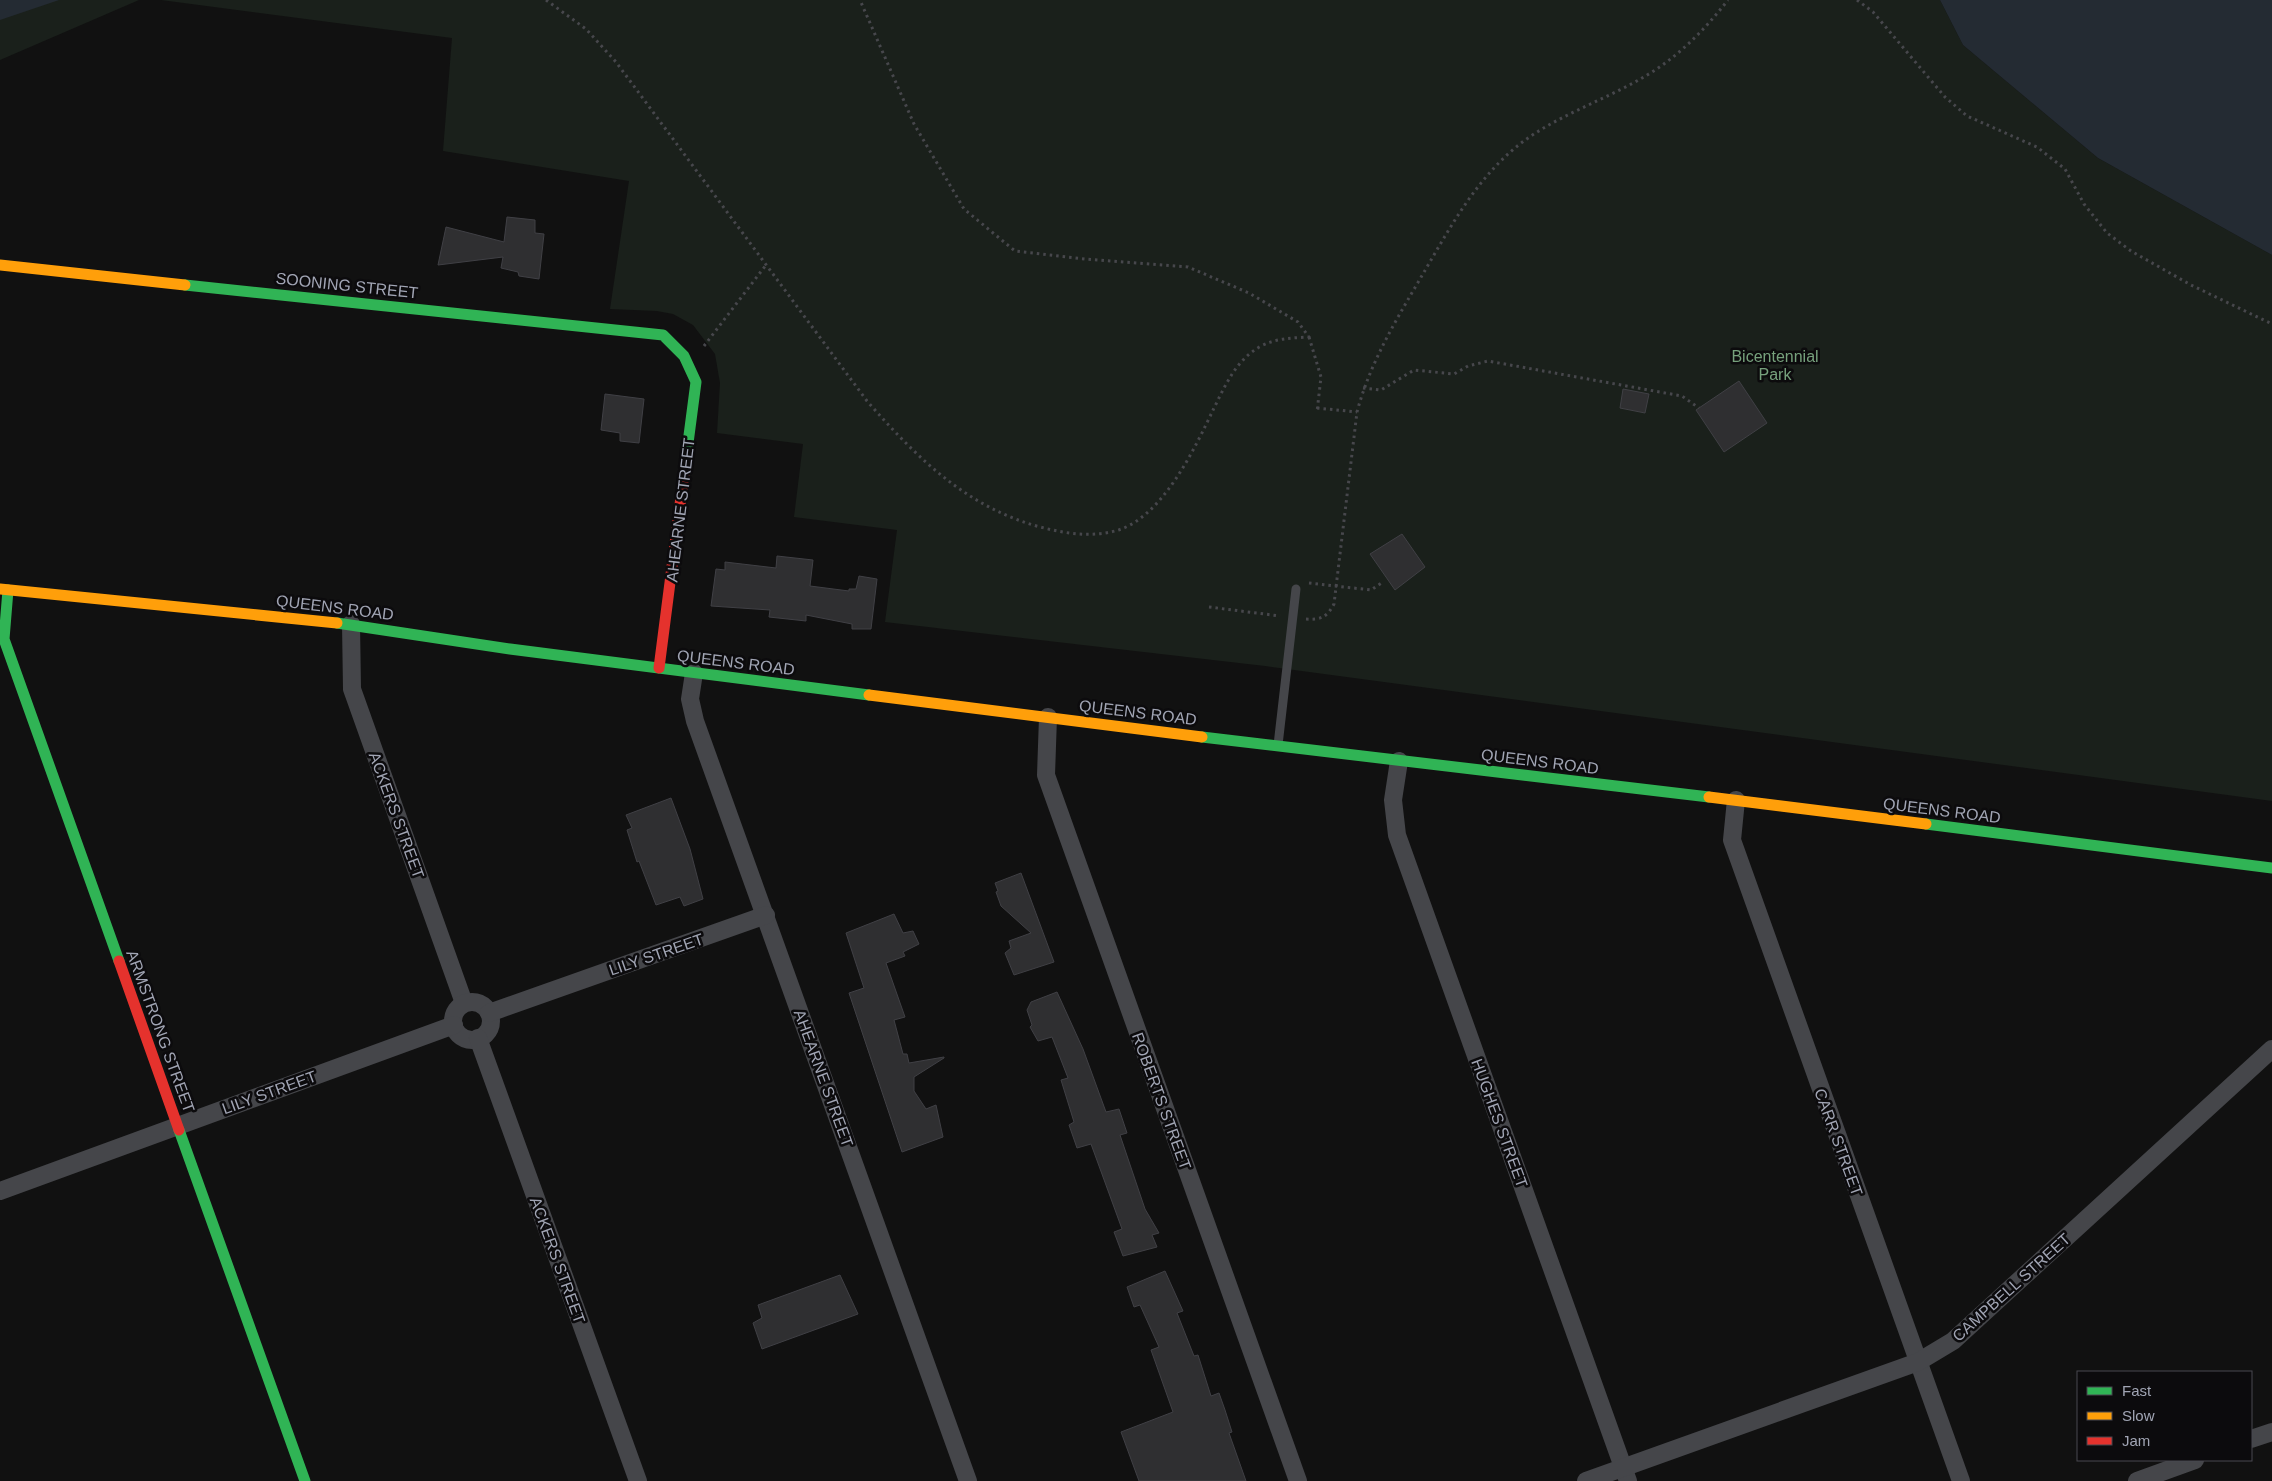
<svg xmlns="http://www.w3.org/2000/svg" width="2272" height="1481" viewBox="0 0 2272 1481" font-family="Helvetica,sans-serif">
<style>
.green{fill:#1a201b}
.water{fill:#242b33}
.building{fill:#2f2f31;stroke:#404045}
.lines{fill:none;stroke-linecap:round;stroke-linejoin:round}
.path{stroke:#47474c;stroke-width:3;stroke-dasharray:2.5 4;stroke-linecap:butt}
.lane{stroke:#45464a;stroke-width:9}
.street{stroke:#45464a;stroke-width:18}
.fast{stroke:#30b455;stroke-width:11}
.slow{stroke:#ff9f0a;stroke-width:11}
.jam{stroke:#e5322d;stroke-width:11}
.labels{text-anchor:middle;stroke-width:5;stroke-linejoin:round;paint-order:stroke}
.street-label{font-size:16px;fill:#a1a5b4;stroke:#0c0b0d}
.park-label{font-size:16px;fill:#76a07c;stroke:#0c0b0d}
</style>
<rect width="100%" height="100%" fill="#111"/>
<!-- green -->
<g class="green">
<path d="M0,0H139L0,60Z"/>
<path d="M161,0H1940L1963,45L2098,158L2272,255V801L1265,666L885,622L897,530L794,517L803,444L717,433L720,383L715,354L693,325L673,314L657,311L610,309L629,181L443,151L452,38Z"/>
</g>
<!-- water -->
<g class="water">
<path d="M0,0H59L0,20Z"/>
<path d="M1940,0H2272V255L2098,158L1963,45Z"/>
</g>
<!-- building -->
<g class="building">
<path d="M507,217L535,220V233L544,234L539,279L519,276L518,272L501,268L503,257L438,265L446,227L504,242Z"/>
<path d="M1739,381L1767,423L1724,452L1696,410Z"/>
<path d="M1623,389L1649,394L1645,413L1620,408Z"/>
<path d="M605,394L644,399L639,443L620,441V433L601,430Z"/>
<path d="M1402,534L1425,567L1395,590L1370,554Z"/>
<path d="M777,556L813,560L810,586L849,591V589H856L859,576L877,579L871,629H852V624L806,615V621L769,617L770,610L711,606L716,569L725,570V562L776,568Z"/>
<path d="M671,798L690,849L703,899L684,906L680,897L656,905L639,861L637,862L627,830L632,828L626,815Z"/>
<path d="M1021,873L1054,962L1014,975L1005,953L1011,948L1009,941L1031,933L1001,906L996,892L998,891L995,883Z"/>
<path d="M894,914L903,933L913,931L919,944L903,952L905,956L886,963L905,1017L894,1020L903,1054H907L909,1063L944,1057V1058L914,1077V1091L926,1109L936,1105L943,1137L902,1152L849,993L864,988L846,933Z"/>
<path d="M1057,992L1083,1049L1106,1112L1119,1109L1127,1133L1120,1135L1145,1209L1159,1233L1152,1235L1157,1247L1123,1256L1114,1232L1122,1229L1091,1144L1077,1148L1069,1125L1074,1122L1061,1080L1068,1078L1052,1037L1038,1041L1030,1027L1032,1025L1027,1010L1031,1002Z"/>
<path d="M1165,1271L1183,1311L1177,1313L1194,1356L1198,1355L1211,1396L1219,1393L1225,1410L1232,1432L1229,1433L1246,1481H1139L1121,1432L1173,1412L1151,1350L1159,1347L1140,1305L1134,1307L1127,1287Z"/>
<path d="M840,1275L858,1314L762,1349L753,1323L762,1318L758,1305Z"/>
</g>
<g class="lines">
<!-- path -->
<g class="path">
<path d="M546,0L586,29L616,62L867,401C917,458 968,509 1044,528C1068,534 1091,537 1115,531C1162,519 1195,448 1214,408C1226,384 1236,360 1261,346C1277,338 1292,338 1309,337L1298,322L1249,293L1188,267L1085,259L1015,251L964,209L914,124L860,0"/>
<path d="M1857,0L1873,12L1945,97L1967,116L2037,147L2065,169L2084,204L2107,233L2131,251L2191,285L2272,324"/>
<path d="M1309,337L1321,377L1317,412"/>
<path d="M704,346L766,265"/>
<path d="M1363,388L1381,390L1414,370L1454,374L1468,366L1488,361L1682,396L1699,408"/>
<path d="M1317,408L1357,412"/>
<path d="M1309,583L1371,590L1383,582"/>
<path d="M1209,607L1280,616"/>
<path d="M1306,619C1321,620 1327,617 1334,604L1357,412C1370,363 1395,322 1420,279C1451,226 1481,168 1534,134C1571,110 1614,96 1652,72C1682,53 1706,28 1728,0"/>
</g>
<!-- lane -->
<path class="lane" d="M1278,745L1296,589"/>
<!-- street -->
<g class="street">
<path d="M351,624L352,689L464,1003"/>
<path d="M694,673L690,699L695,721L968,1481"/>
<path d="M1048,717L1046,775L1298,1481"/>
<path d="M1399,761L1393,800L1397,835L1628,1481"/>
<path d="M1736,800L1732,840L1961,1481"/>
<circle cx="472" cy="1021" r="19"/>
<path d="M489,1013L766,915"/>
<path d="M478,1038L638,1481"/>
<path d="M0,1191L454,1025"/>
<path d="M2251,1439L2272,1432"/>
<path d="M1586,1481L1918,1362L1953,1341L2272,1049"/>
<path d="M2137,1481L2195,1460"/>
</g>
<!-- fast -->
<g class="fast">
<path d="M185,285L663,335L684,356L696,382L685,466"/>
<path d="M8,590L4,639L119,961"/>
<path d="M337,623L510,649L869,695"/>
<path d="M1202,737L1709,797"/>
<path d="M1926,824L2272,868"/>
<path d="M179,1130L305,1481"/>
</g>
<!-- slow -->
<g class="slow">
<path d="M0,265L185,285"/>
<path d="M0,589L337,623"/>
<path d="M869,695L1202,737"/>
<path d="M1709,797L1926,824"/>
</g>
<!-- jam -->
<g class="jam">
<path d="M659,668L685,466"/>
<path d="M119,961L179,1130"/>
</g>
</g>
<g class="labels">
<!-- street labels -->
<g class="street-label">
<text transform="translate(347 285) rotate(6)" y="6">SOONING STREET</text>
<text transform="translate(680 510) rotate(-83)" y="6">AHEARNE STREET</text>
<text transform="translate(335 607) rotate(7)" y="6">QUEENS ROAD</text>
<text transform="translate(736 662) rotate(7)" y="6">QUEENS ROAD</text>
<text transform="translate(1138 712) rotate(7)" y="6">QUEENS ROAD</text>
<text transform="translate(1540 761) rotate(7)" y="6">QUEENS ROAD</text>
<text transform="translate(1942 810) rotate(7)" y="6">QUEENS ROAD</text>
<text transform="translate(397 815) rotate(70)" y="6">ACKERS STREET</text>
<text transform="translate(656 954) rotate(-19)" y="6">LILY STREET</text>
<text transform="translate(161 1031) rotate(70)" y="6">ARMSTRONG STREET</text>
<text transform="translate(824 1078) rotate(70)" y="6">AHEARNE STREET</text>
<text transform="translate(269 1092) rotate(-20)" y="6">LILY STREET</text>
<text transform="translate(1162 1101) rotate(70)" y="6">ROBERTS STREET</text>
<text transform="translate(1500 1123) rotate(70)" y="6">HUGHES STREET</text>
<text transform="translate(1839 1142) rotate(70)" y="6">CARR STREET</text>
<text transform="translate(558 1260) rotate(70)" y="6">ACKERS STREET</text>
<text transform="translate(2011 1287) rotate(-42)" y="6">CAMPBELL STREET</text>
</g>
<!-- park labels -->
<g class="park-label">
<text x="1775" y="362">Bicentennial<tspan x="1775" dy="18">Park</tspan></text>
</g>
</g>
<!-- legend -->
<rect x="2077" y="1371" width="175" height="90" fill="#0c0b0d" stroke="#484950"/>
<rect x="2087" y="1387" width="25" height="8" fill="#30b455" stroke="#484950"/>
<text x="2122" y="1396" font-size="15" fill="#a1a5b4">Fast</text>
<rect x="2087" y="1412" width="25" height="8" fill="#ff9f0a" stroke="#484950"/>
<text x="2122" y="1421" font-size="15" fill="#a1a5b4">Slow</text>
<rect x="2087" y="1437" width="25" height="8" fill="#e5322d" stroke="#484950"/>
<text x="2122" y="1446" font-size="15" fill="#a1a5b4">Jam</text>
</svg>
